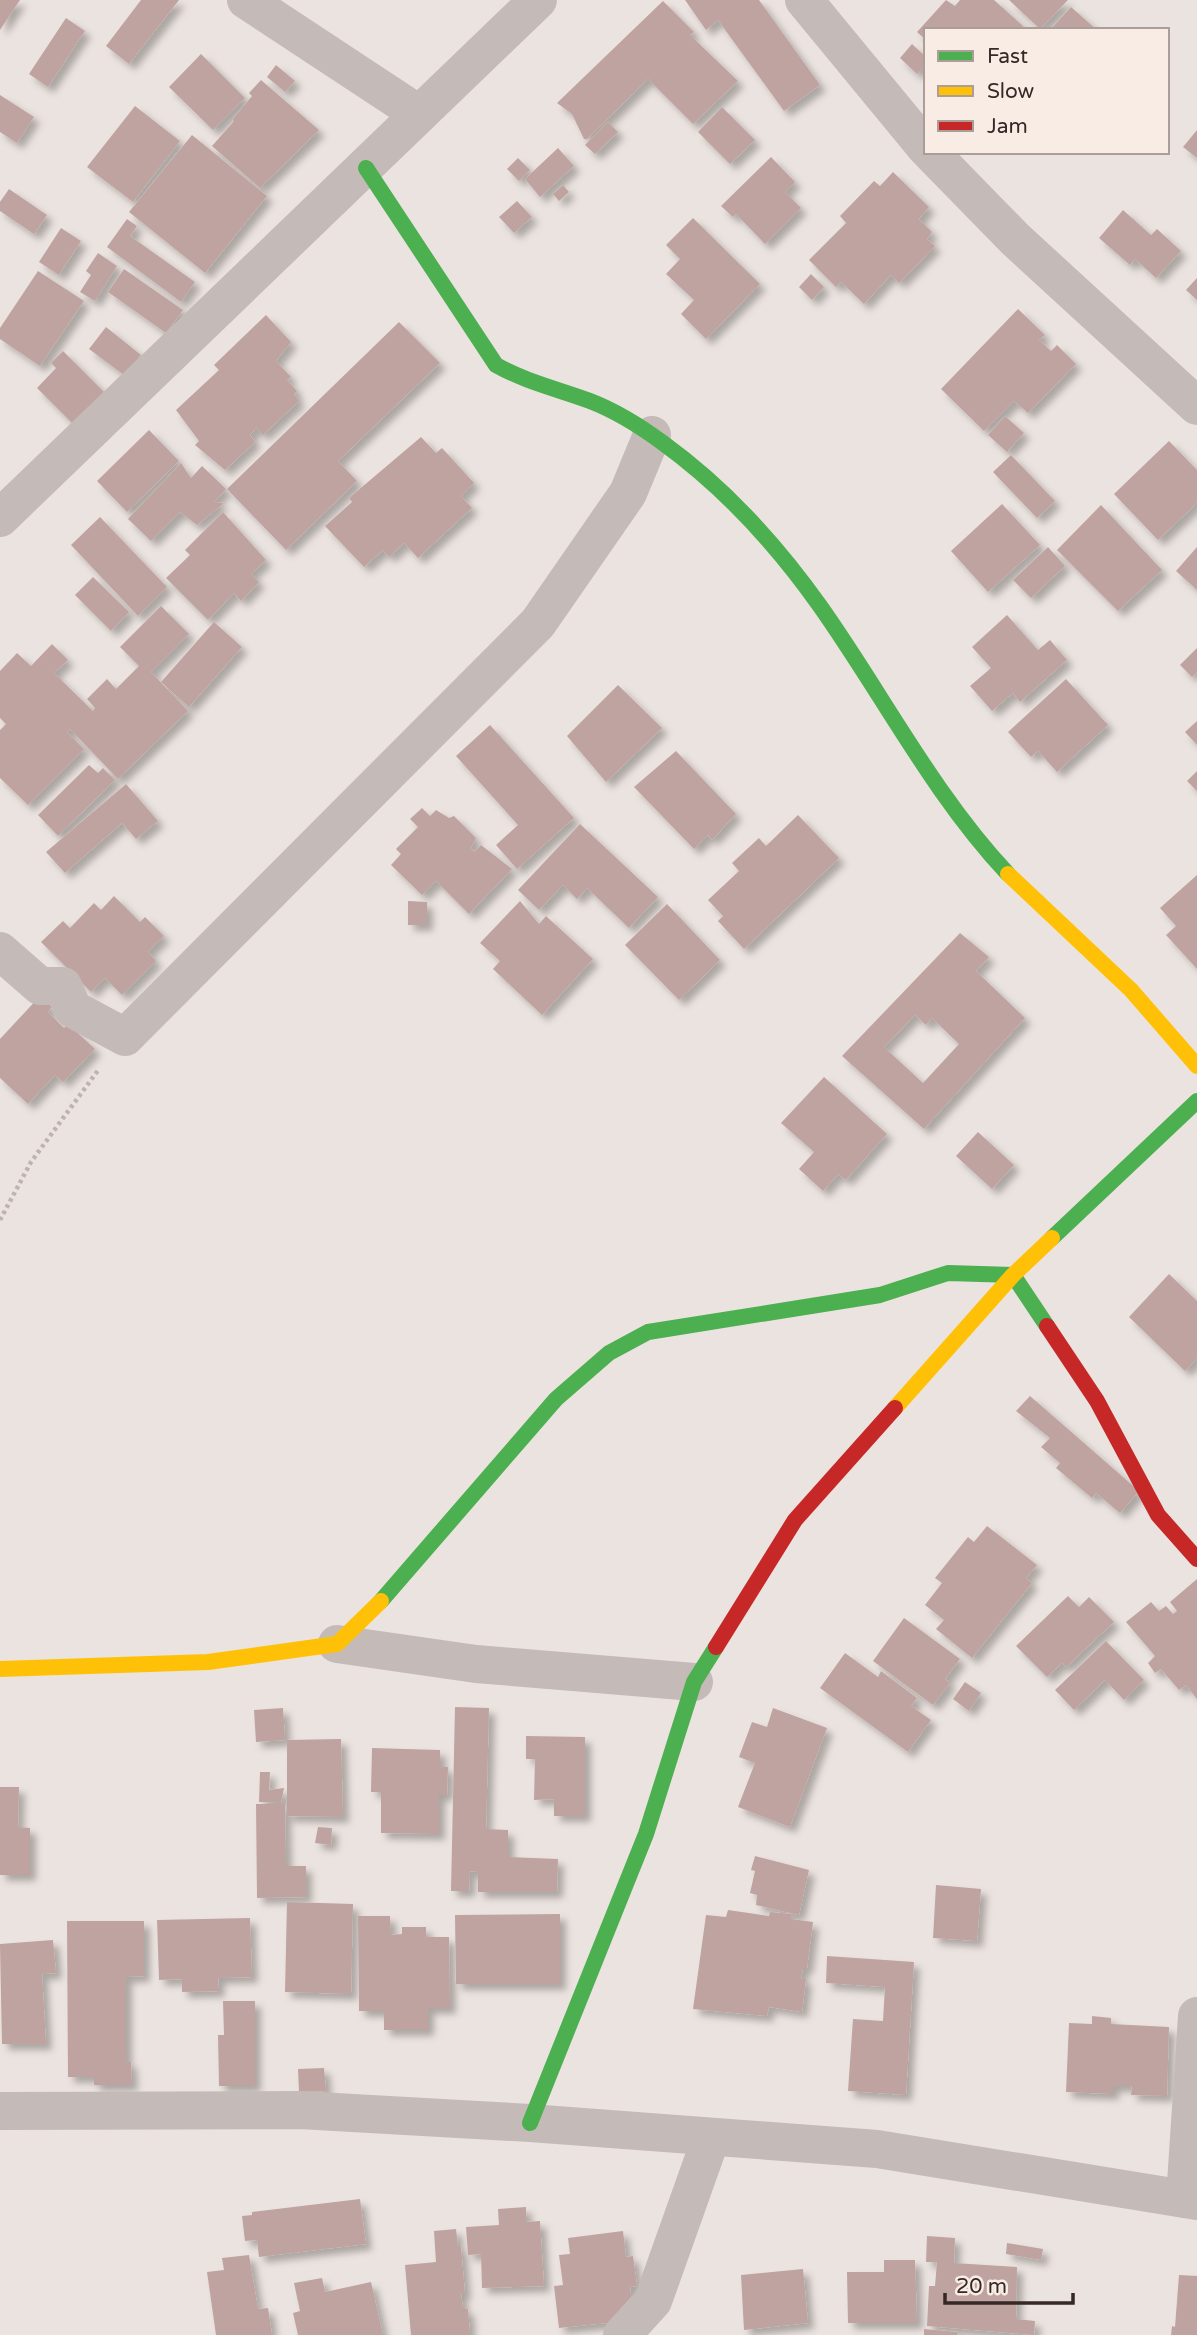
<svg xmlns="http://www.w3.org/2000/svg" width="1197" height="2335" viewBox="0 0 1197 2335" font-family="'Varela Round',sans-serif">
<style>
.building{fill:#bfa3a0;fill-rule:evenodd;filter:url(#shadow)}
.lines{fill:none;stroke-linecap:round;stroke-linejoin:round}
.path{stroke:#bdb4b0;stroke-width:4.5;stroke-dasharray:3.5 3.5;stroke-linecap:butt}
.street{stroke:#c4bbb8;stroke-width:38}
.fast{stroke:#4caf50;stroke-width:16}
.slow{stroke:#ffc107;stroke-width:16}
.jam{stroke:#c62828;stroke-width:16}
</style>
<defs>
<filter id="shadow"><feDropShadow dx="6" dy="6" stdDeviation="3.5" flood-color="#0004"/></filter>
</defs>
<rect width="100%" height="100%" fill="#ebe3df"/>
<!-- building -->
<g class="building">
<path d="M0,0H20L0,30Z"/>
<path d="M141,0H179L129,64L106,46Z"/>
<path d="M685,0H759L820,85L784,111L718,20L706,30Z"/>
<path d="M946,0L955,6L960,0H994L1023,26L1020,30H926V40L917,32Z"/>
<path d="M1009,0H1068L1040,29Z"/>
<path d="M663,1L694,32L690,35L738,81L693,124L648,79L587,139H584L572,114L557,103Z"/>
<path d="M1071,7L1097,30H1050Z"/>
<path d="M66,18L85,31L48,87L29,74Z"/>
<path d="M912,44L926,57V65L917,74L900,58Z"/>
<path d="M201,54L245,98L213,130L169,87Z"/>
<path d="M276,65L295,81L285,92L267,77Z"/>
<path d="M261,80L319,130L260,188L212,146L234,121L232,120L252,96L249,93Z"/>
<path d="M0,95L34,117L17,143L0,132Z"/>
<path d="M135,106L180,141L133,202L87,167Z"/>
<path d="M722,107L755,140L730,164L698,132Z"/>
<path d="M608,122L618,132L595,154L585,145Z"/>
<path d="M1197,130V158L1183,147Z"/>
<path d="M192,135L267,196L205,273L129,212Z"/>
<path d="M558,148L574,166L540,197L525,179Z"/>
<path d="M771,157L795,182L785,192L801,208L765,244L736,214L733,217L721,206Z"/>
<path d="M518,158L530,170L519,181L507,169Z"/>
<path d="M893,172L929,207L919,219L932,232L927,239L935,246L899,283L891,275L864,304L841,282L836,287L809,260L846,223L840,216L874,181L880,186Z"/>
<path d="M563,185L569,192L559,201L553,194Z"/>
<path d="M9,189L47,215L34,234L0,211V202Z"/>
<path d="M517,201L532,217L514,233L499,217Z"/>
<path d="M1123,210L1151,235L1157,229L1181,251L1156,278L1135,259L1130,265L1099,238Z"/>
<path d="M693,218L760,284L706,339L681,314L694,300L666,274L680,259L666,245Z"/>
<path d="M127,219L137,226L130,236L195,282L181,302L107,247Z"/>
<path d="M61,228L81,241L59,275L39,262Z"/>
<path d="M98,253L117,266L95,301L80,292L91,275L86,271Z"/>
<path d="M124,269L183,310L166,333L108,292Z"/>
<path d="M38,271L84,301L40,366L0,339V328Z"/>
<path d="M811,274L824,287L812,300L799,287Z"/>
<path d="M1197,278V300L1186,290Z"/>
<path d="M1018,309L1045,335L1039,340L1051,351L1057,345L1076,364L1028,413L1014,401L984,431L941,389Z"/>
<path d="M266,315L291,342L276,361L291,377L287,380L297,391L294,394L299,401L263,435L256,428L250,435L255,442L225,470L195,445L199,441L176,410L219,370L214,365Z"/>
<path d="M399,322L440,363L338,461L357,481L286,550L227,489Z"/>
<path d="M106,327L141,355L124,375L89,349Z"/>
<path d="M63,351L104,392L82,433L37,388L56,368L51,363Z"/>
<path d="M1005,416L1024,433L1007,452L988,435Z"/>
<path d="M149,430L179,461L127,512L97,481Z"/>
<path d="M421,437L436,453L442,448L474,483L461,496L472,508L418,558L404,543L389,557L383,550L364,567L325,526L352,502L349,498Z"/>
<path d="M1169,441L1197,470V503L1158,540L1114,494Z"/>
<path d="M1011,455L1055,501L1037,518L993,472Z"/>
<path d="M181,463L191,478L202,466L226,489L214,502L224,503L197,525L180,512L151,541L128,519Z"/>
<path d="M1002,504L1040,545L988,592L951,551Z"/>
<path d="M1101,505L1162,570L1118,611L1057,550Z"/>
<path d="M223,512L266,560L251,574L259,582L241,601L234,593L208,620L166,578L190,555L185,550Z"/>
<path d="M100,517L167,587L138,616L71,545Z"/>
<path d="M1048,547L1065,566L1031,598L1013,580Z"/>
<path d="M1197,547V590L1176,571Z"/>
<path d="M93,577L129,612L111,631L75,595Z"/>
<path d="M161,606L189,634L151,672L188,711L118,779L70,729L67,732L84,749L28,805L0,778V730L6,724L0,718V671L17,653L31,666L52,644L68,660L54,673L93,711L95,708L87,699L107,679L116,689L139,666L120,647Z"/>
<path d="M1007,615L1038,650L1050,640L1067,660L1020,702L1013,693L992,711L970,686L991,668L972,647Z"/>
<path d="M214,622L242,647L189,707L161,682Z"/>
<path d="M1197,648V672L1192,677L1180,665Z"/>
<path d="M1066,679L1108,725L1057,772L1038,751L1031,757L1008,732Z"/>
<path d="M618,685L662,728L606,782L567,736Z"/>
<path d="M1197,721V745L1185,732Z"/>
<path d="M490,725L574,818L517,869L496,845L518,825L456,756Z"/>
<path d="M676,751L736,814L712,840L708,835L694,849L634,787Z"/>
<path d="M89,765L98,773L103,768L115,780L58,836L38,815Z"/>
<path d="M1197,771V791L1187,781Z"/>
<path d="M126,784L158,821L136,839L122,823L65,873L46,852Z"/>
<path d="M422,808L430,816L436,810L449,818L454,816L476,838L471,848L474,852L481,845L512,869L469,914L436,881L422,895L391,865L401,854L396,849L418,827L410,819Z"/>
<path d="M798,815L839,858L744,949L718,921L723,916L708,900L739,871L732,863L759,838L766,846Z"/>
<path d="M580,824L658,897L629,928L587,888L577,899L563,885L539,910L518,890Z"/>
<path d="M1197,875V969L1166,935L1176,926L1160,908Z"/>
<path d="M114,896L140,922L145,917L164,936L148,952L156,961L122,995L105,978L91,992L41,942L63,921L70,928L94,903L101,910Z"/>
<path d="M408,901L427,902V925H408Z"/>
<path d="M520,901L539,924L546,916L593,959L542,1015L493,969L500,961L480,943Z"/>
<path d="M667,904L720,960L679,1000L625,945Z"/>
<path d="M960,933L989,957L976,971L1025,1018L924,1129L842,1056ZM915,1015L926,1025L932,1018L959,1044L923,1083L884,1047Z"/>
<path d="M40,996L52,1007L48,1012L64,1028L68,1024L95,1049L63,1082L55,1075L28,1104L0,1078V1039Z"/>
<path d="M824,1077L887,1134L846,1180L838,1174L823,1191L799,1169L814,1152L781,1123Z"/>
<path d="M978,1132L1014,1165L992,1189L956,1156Z"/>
<path d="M1169,1274L1197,1301V1359L1185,1371L1129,1317Z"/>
<path d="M1030,1396L1139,1491L1120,1513L1096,1493L1092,1498L1056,1468L1060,1463L1041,1447L1050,1438L1016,1411Z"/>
<path d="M987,1526L1037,1565L1026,1578L1032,1583L972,1658L936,1629L944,1620L925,1605L942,1583L935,1578L968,1537L974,1542Z"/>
<path d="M1197,1579V1699L1186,1685L1179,1690L1161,1669L1155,1673L1148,1663L1155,1656L1126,1622L1151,1602L1159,1611L1166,1606L1173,1614L1177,1611L1170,1602Z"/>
<path d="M1068,1596L1079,1607L1089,1597L1114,1622L1066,1667L1062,1663L1047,1677L1016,1646Z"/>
<path d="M904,1618L960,1659L945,1679L950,1683L933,1705L873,1661Z"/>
<path d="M1106,1641L1144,1680L1124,1700L1105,1680L1074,1710L1055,1690Z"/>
<path d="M845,1653L878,1677L881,1671L917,1698L911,1706L931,1720L908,1752L820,1688Z"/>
<path d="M965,1682L981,1693L969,1711L953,1699Z"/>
<path d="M455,1707L489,1708L486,1829L508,1830V1857L558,1859L557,1892H478V1872L470,1871L469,1891H451Z"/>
<path d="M283,1708L285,1740L256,1742L254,1710Z"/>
<path d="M773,1708L827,1728L790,1827L738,1807L755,1763L739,1757L752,1722L767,1727Z"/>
<path d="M526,1736L585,1737V1816H554V1799L534,1800L535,1759H526Z"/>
<path d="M341,1739L343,1817L287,1816V1740Z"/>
<path d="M372,1748L440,1750V1767H448L447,1795H439V1834L381,1833V1792H371Z"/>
<path d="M260,1772H270L269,1790L284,1788L281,1803L259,1802Z"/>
<path d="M0,1787H19L18,1827L30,1828V1875H0Z"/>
<path d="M256,1804H285L286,1866H306V1897L257,1898Z"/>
<path d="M318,1827L332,1828L331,1845L315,1843Z"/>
<path d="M755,1856L809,1870L799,1915L756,1905L757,1895L750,1893L755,1871L751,1870Z"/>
<path d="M936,1885L981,1889L977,1941L933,1938Z"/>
<path d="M287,1902L353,1904L351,1994L285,1992Z"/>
<path d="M728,1910L769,1916L770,1912L791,1914V1919L813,1922L807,1968H803L801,1979H806L802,2012L769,2007L767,2016L693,2009L706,1915L726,1917Z"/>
<path d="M560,1914V1984H456L455,1915Z"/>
<path d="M358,1916H390L391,1935L402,1934V1927H426V1937H449L450,2008H428V2030H384V2011H359Z"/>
<path d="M250,1918L252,1977L218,1978L219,1991L182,1992V1979L159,1980L157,1920Z"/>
<path d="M67,1921H144V1976L126,1977V2062H131L132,2085H94L93,2077H68Z"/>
<path d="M53,1940L56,1973L42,1974L46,2044H2L0,1944Z"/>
<path d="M827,1956L914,1962L906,2095L848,2091L853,2019L883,2021L885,1987L826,1983Z"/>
<path d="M223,2001H255V2086H219L218,2035H224Z"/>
<path d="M1092,2016L1111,2018V2024L1169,2027L1167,2096L1131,2095L1132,2086H1113V2094L1066,2092L1069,2023L1092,2024Z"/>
<path d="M324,2068L326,2091L299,2092L298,2069Z"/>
<path d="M360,2199L366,2244L259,2257L257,2240L245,2241L242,2216L252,2215V2212Z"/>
<path d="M526,2207V2222L540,2221L544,2286L482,2288L481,2254L468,2255L466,2227L499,2225L498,2209Z"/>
<path d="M456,2229L458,2247H461L465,2294H461L463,2309H468L470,2335H411L405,2265L436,2262L434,2231Z"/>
<path d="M623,2231L626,2257L633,2256L637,2286L630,2287L634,2320L559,2328L554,2286L563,2285L559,2255L570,2254L568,2238Z"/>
<path d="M927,2236L955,2238L954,2263L1017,2267L1016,2319L1035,2321L1034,2335L927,2326L929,2286H935L937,2262H926Z"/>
<path d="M1007,2243L1043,2249L1041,2260L1006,2254Z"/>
<path d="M249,2255L258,2309L268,2308L272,2335H216L207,2272L224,2270L222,2258Z"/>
<path d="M884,2260H915L917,2323H848L847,2272H884Z"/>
<path d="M803,2269L808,2323L744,2330L741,2275Z"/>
<path d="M1179,2275L1197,2276V2335H1171L1172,2326L1175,2327Z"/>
<path d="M322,2278L325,2292L371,2282L383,2335H298L293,2313L300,2311L294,2283Z"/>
<path d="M924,2329L957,2332V2335H924Z"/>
</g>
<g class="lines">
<!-- path -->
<path class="path" d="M0,1220L31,1162L99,1069"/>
<!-- street -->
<g class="street">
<path d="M246,0L419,114"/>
<path d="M804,0L926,148"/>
<path d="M930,152L1015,239L1197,406"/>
<path d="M0,518L538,0"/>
<path d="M0,951L40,986H63L73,1009L125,1037L538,623L628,493L652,435"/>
<path d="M337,1644L476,1664L694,1682"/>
<path d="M0,2111L300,2110L530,2123L877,2149L1197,2201"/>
<path d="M1185,2199L1197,2016"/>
<path d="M622,2335L653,2301L711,2138"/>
</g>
<!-- fast -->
<g class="fast">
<path d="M366,168L496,365C526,382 558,389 590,401C616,411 640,426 663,443C725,488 776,544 820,606C883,695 933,794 1008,874"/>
<path d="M1052,1238L1197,1101"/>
<path d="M381,1601L556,1399L609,1353L648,1332L880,1295L948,1273L1013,1275L1047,1326"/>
<path d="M530,2123L646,1834L694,1682L716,1647"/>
</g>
<!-- slow -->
<g class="slow">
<path d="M1008,874L1131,990L1197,1066"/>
<path d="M895,1408L1013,1275L1052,1238"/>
<path d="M0,1669L208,1662L337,1644L381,1601"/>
</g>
<!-- jam -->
<g class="jam">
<path d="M1047,1326L1097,1401L1158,1515L1197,1559"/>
<path d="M716,1647L795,1520L895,1408"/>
</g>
</g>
<!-- legend -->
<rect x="924" y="28" width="245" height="126" fill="#f9ece5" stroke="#ab9e99" stroke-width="2"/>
<rect x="938" y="51" width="35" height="10" fill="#4caf50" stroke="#ab9e99" stroke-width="2"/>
<text x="987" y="63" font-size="21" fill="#352826">Fast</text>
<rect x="938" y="86" width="35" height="10" fill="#ffc107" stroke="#ab9e99" stroke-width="2"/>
<text x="987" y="98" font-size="21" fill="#352826">Slow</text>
<rect x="938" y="121" width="35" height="10" fill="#c62828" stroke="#ab9e99" stroke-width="2"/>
<text x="987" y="133" font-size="21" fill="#352826">Jam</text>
<!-- scale -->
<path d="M945 2293v10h128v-10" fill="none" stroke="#352826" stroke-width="3.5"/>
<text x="956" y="2293" font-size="21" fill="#352826" stroke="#f9ece5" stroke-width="5" paint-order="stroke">20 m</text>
</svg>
